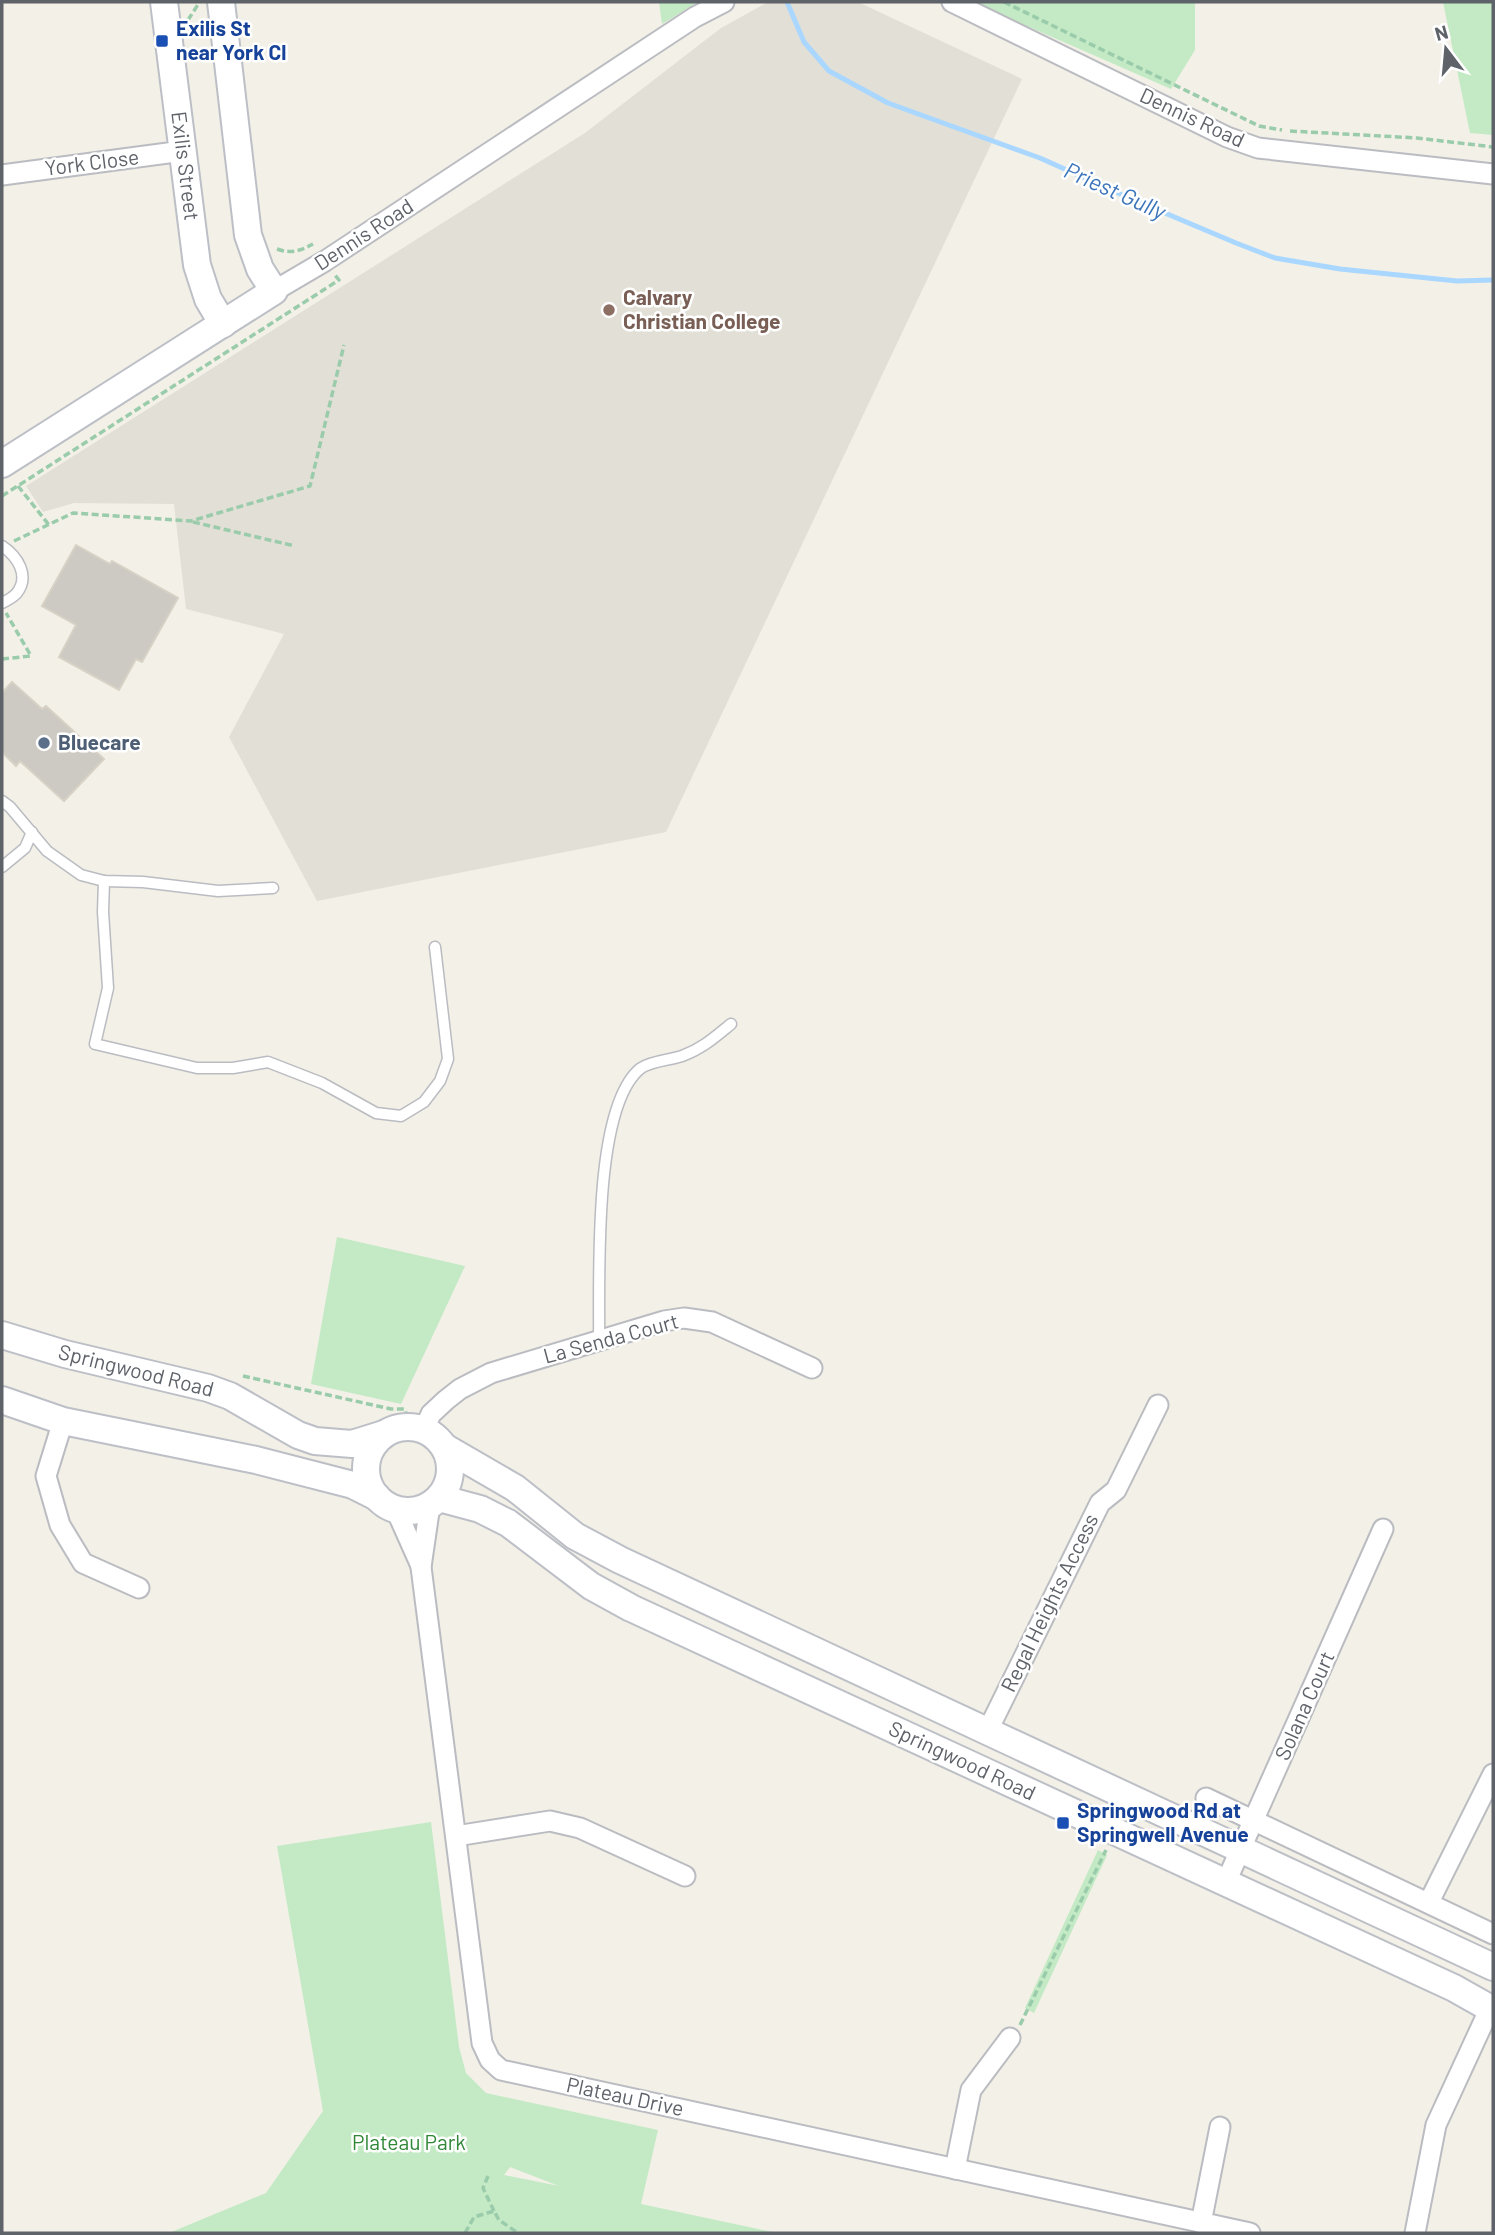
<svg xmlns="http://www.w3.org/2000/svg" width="1495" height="2235" viewBox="0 0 1495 2235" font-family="Barlow,sans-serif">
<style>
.education{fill:#e2dfd6}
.green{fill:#c3eac4;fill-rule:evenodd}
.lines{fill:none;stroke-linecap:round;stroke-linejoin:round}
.stream{stroke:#aad7ff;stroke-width:5}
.building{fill:#cdcac4;stroke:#d7d2c5;stroke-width:2}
.lane-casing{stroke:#babcc1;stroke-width:13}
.street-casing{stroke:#babcc1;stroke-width:23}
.secondary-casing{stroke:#bcbfc6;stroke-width:30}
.path{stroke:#9accab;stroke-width:3.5;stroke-dasharray:7 3.5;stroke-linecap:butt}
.lane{stroke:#fff;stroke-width:10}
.street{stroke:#fff;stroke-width:19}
.secondary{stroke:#fff;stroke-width:26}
.transit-dot{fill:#1a4fb4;stroke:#fff;stroke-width:2.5}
.education-dot{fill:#8d6e63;stroke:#fff;stroke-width:2.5}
.service-dot{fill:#5c6f8a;stroke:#fff;stroke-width:2.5}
.labels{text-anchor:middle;stroke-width:5;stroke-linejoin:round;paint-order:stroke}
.transit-label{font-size:21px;font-weight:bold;fill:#164399;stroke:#fff;text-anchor:start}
.street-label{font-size:21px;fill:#5e6269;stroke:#fff}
.education-label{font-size:21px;font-weight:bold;fill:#785e54;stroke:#fff;text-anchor:start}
.service-label{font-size:21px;font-weight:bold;fill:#4e5e75;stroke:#fff;text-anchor:start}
.park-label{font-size:21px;fill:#2f8737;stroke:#fff}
.water-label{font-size:23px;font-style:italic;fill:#3c75ba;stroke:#fff}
</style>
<rect width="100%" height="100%" fill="#f2f0e7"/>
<!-- education -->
<path class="education" d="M768,2H858L1022,79L666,832L317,901L229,737L284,634L186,609L174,504L74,503L43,512L26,486L585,133L721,28Z"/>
<!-- green -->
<g class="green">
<path d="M659,2H698L662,24Z"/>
<path d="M972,2H1195V50L1171,89Z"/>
<path d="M1443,2H1493V135L1470,133Z"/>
<path d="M337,1237L465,1266L401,1404L311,1384Z"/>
<path d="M431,1822L459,2047L466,2073L486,2093L658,2130L641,2204L777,2233H169L266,2193L323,2111L277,1846ZM510,2167L559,2186L504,2175Z"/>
<path d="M1098,1850L1107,1855L1034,2013L1025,2008Z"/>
</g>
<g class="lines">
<!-- stream -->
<path class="stream" d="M787,2L804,42L829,71L888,103L1040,158L1127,197L1236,243L1275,258L1340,269L1457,281L1493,280"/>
</g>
<!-- building -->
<g class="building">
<path d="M76,545L110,564L112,561L178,598L142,662L136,659L119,690L59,657L76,625L42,606Z"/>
<path d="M12,682L42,709L46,706L104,759L64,801L20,761L16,766L2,752V693Z"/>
</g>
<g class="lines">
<!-- lane casing -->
<g class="lane-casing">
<g id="lane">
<path d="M2,546C17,556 31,576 16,594C13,597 6,601 2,603"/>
<path d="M2,801L10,807L47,851L81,875L104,881L143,882L218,891L273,888"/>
<path d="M2,867L25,848L32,832"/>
<path d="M104,881L103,912L108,988L95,1044L197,1068H233L268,1062L322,1083L376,1113L401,1116L424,1102L440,1081L448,1059L435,947"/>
<path d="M599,1340C600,1280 592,1106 641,1068C651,1061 670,1060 682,1056C702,1049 715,1037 731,1024"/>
</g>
</g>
<!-- street casing -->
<g class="street-casing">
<g id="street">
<path d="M952,2L1227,137L1258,148L1493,174"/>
<path d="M2,175L183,151"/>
<path d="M274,291L325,261L695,17L724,2"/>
<path d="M63,1421L46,1476L60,1525L83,1563L139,1588"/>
<path d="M424,1429L431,1414L446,1400L460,1389L491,1373L664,1321L684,1318L712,1322L812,1368"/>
<path d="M430,1505L421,1567L482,2043L490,2060L501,2070L1250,2233"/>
<path d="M396,1510L421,1566"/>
<path d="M987,1732L1100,1503L1116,1490L1158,1405"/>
<path d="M1206,1798L1493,1934"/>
<path d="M456,1836L550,1821L580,1828L685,1876"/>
<path d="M1226,1882L1383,1529"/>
<path d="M1429,1902L1493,1774"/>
<path d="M955,2169L971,2090L1010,2038"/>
<path d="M1201,2223L1220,2127"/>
<path d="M1415,2233L1436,2125L1490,2008"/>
</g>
</g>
<!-- secondary casing -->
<g class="secondary-casing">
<g id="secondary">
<path d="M164,2L197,265L208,299L223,324"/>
<path d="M2,464L274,291L260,269L248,235L221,2"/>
<path d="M2,1335L65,1354L208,1388L230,1396L298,1435L315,1441L352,1444L384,1434"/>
<path d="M2,1400L63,1421L256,1460L353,1485L377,1497"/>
<circle cx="408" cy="1469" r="42"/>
<path d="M446,1448L515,1488L575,1536L620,1560L1493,1967"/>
<path d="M439,1498L480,1509L508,1523L591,1586L631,1608L1454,1988L1493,2010"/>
</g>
</g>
<!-- path -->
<g class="path">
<path d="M1004,2L1259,126L1282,130"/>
<path d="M188,20L199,3"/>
<path d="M1290,131L1417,138L1493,147"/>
<path d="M277,249C291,254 300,251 313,244"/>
<path d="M18,486L49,525"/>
<path d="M2,496L339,280L335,275"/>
<path d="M193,522L295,546"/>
<path d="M14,541L73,513L191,521L310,486L344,345"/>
<path d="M2,659L31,656L6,613"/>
<path d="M243,1376L391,1409H405L406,1412"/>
<path d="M1020,2025L1106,1850"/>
<path d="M488,2176L483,2188L494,2211"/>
<path d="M465,2233L474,2217L494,2211L499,2220L518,2233"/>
</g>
<!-- lane -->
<use href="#lane" class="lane"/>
<!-- street -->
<use href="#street" class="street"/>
<!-- secondary -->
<use href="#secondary" class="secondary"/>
</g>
<!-- markers -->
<g class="transit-dot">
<rect x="155" y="34" width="14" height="14" rx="3.5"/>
<rect x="1056" y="1816" width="14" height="14" rx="3.5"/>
</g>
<circle class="education-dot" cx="609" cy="310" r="7"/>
<circle class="service-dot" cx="44" cy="743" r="7"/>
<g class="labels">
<!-- transit labels -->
<g class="transit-label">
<text x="176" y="36">Exilis St<tspan x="176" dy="24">near York Cl</tspan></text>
<text x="1077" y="1818">Springwood Rd at<tspan x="1077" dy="24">Springwell Avenue</tspan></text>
</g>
<!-- street labels -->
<g class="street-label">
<text transform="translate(1192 118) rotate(25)" y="7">Dennis Road</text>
<text transform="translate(92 163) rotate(-7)" y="7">York Close</text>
<text transform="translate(185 166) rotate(83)" y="7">Exilis Street</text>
<text transform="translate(364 235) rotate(-33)" y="7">Dennis Road</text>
<text transform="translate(611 1339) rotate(-15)" y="7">La Senda Court</text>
<text transform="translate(136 1371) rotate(14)" y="7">Springwood Road</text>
<text transform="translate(1050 1603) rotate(-64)" y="7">Regal Heights Access</text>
<text transform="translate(1305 1706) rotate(-66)" y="7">Solana Court</text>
<text transform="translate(962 1761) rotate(25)" y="7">Springwood Road</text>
<text transform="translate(625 2097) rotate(12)" y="7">Plateau Drive</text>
</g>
<!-- education labels -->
<g class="education-label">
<text x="623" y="305">Calvary<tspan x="623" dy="24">Christian College</tspan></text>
</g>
<!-- service labels -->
<g class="service-label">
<text x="58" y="750">Bluecare</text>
</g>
<!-- park labels -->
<g class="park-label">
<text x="409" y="2150">Plateau Park</text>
</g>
<!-- water labels -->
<g class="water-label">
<text transform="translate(1115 191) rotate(24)" y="8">Priest Gully</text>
</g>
</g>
<!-- border -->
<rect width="1495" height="2235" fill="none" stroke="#5e6269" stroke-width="7"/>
<!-- north arrow -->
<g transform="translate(1446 49) rotate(344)" stroke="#ffffff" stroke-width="5" paint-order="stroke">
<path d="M0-5L12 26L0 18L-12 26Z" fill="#5e6269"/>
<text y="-10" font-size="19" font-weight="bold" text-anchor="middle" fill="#5e6269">N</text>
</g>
</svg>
